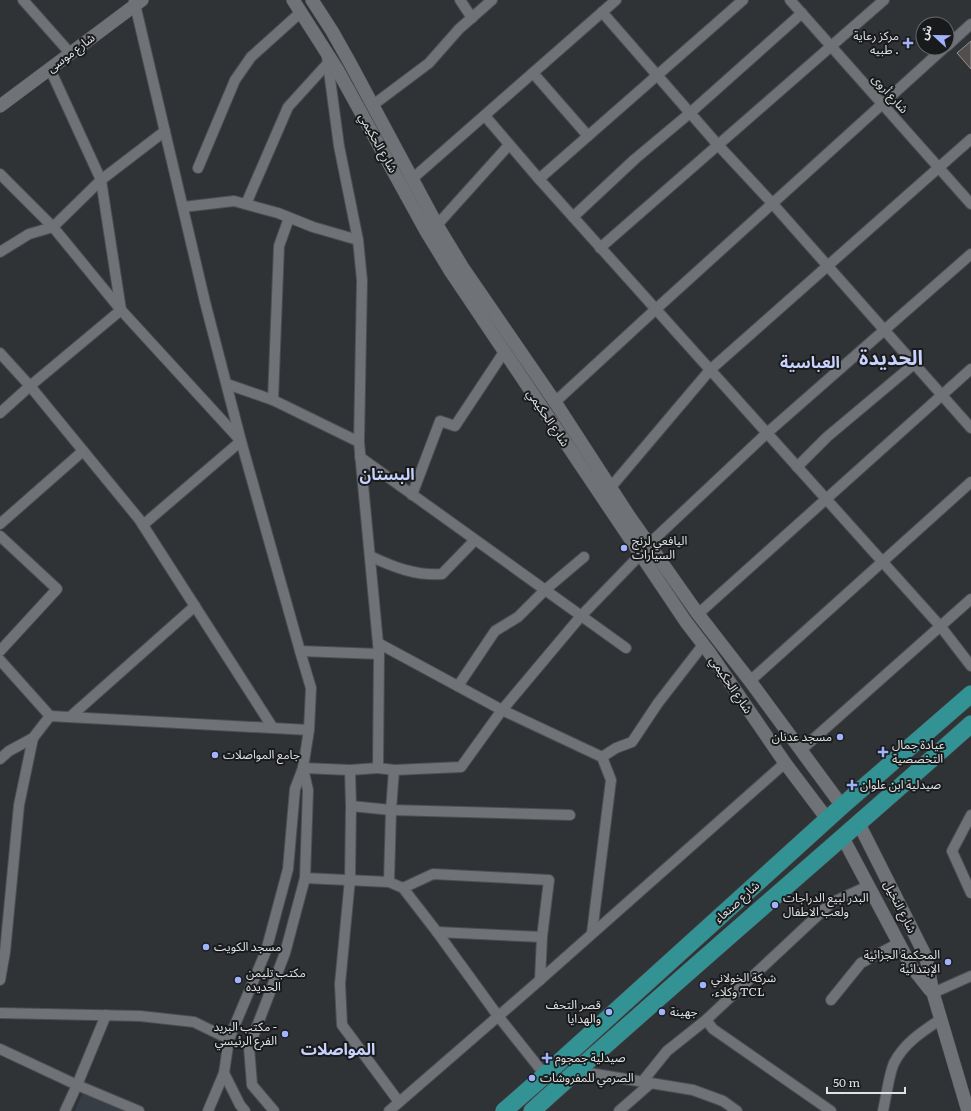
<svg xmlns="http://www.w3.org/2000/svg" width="971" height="1111" viewBox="0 0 971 1111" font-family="Literata,'Noto Sans Arabic',serif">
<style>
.built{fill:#363d45}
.building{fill:#534e4e;stroke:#979190}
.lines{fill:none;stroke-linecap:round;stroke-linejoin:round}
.minor-casing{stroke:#4c4e51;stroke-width:12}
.tertiary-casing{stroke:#4c4e51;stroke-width:14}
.trunk-casing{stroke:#4c4e51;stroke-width:18}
.minor{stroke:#6f7276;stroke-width:10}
.tertiary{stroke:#6f7276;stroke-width:13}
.trunk{stroke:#339394;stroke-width:17}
.poi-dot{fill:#a1b3fd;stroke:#191a1c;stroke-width:1.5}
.labels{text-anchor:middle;stroke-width:4;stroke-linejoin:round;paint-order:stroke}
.poi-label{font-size:12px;fill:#dfe1e3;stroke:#191a1c;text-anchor:start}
.street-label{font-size:12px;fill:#dfe1e3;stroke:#191a1c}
.district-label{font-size:16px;font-weight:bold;fill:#c8d3fd;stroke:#191a1c}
.town-label{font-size:20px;font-weight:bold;fill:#c8d3fd;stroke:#191a1c}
</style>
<rect width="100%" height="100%" fill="#303336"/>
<!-- built -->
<path class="built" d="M83,1092L128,1111H75Z"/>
<!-- building -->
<path class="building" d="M971,41V69L957,53Z"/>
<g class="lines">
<!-- minor casing -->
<g class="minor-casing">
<g id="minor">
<path d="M23,0L70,53"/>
<path d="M134,0L205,302L241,441L300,651L311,688L309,730L303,768L295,789L288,869L266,951L229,1039L224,1073L240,1105L245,1111"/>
<path d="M460,0L472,18"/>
<path d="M790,0L971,204"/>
<path d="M602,12L718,145L772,203L971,428"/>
<path d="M947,46L971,24"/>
<path d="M50,69L101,180L121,310"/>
<path d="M533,73L588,136"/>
<path d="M373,105L429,63L459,29L492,0"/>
<path d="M485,116L539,179L743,0"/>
<path d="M198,168L235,80L251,57L301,12"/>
<path d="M0,174L53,227L101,180L165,131"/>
<path d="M412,179L616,0"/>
<path d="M539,179L941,627L971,666"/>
<path d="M246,204L288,107L328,63"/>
<path d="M183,207L234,201L278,213L313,227L358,240"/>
<path d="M573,217L635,159L690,113L802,13"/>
<path d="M437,225L509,145"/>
<path d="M600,248L884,0"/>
<path d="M0,252L29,234L53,227L121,310L241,441L143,525"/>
<path d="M0,353L30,386L139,519L273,728"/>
<path d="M227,384L273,400L359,442L362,280L358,240L339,146L327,56"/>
<path d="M273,400L279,246L289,218"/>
<path d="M555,402L656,309L944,48"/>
<path d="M0,413L30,386L121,310"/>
<path d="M360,457L626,648"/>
<path d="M797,467L827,437L914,364"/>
<path d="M611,487L710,370L971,139"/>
<path d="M412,495L440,421L455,426L504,352"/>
<path d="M0,524L83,451"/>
<path d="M0,536L57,589L0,651"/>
<path d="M649,544L767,433L971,254"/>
<path d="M370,556C393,567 416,576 442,574L475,540"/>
<path d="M698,614L971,369"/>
<path d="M300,651L379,654L359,442"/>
<path d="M0,660L50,716"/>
<path d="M750,681L971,482"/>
<path d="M458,686L495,631L518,617L545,590L584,557"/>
<path d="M70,717L195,606"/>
<path d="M801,750L971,599"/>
<path d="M602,757L616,748L632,742L658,703L703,645"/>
<path d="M0,759L9,751L33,738"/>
<path d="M303,768L350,770L378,768L379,654"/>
<path d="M378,768L394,770L461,767L502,710L378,643"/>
<path d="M350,770L351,806L350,879L340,984L342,1025L399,1102"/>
<path d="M351,806L391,810L570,815"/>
<path d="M971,815L952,851L971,893"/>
<path d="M305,878L389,882L403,888L437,932L498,1016L545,1075"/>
<path d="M389,882L391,810L394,770"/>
<path d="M403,888L433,874L549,880L542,937L540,980"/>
<path d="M437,932L542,937"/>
<path d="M592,933L611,780L602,757L502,710L581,616L640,555"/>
<path d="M0,980L5,952L19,805L33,738L50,716L309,730"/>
<path d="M933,993L971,976"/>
<path d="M831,1000L861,963L899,943"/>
<path d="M0,1013L140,1016L194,1022L229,1039"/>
<path d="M706,1020L713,1029L831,1111"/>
<path d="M0,1049L77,1085L139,1111"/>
<path d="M577,1071L693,1090L723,1101L737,1111"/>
<path d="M642,1082L667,1051L706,1020L831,903L868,886"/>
<path d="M65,1111L77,1085L106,1015"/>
<path d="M208,1111L224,1073"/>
<path d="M274,1111L252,1085L249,1047L285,953L305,878L308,790L303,768"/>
<path d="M389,1111L540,980L785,763"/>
<path d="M619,1111L651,1083"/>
<path d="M883,1111C886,1098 889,1074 894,1063C904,1043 923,1031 941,1019"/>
</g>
</g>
<!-- tertiary casing -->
<g class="tertiary-casing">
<g id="tertiary">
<path d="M293,0L337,69L426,231L451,272L686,622L709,652L785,763L828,820"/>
<path d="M312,0L332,31L350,63L437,225L463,268L555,402L629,516L698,614L750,681L842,806"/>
<path d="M0,106L142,0"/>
<path d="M859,824L926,957L933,993L968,1111"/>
<path d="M843,838L911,966L930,990"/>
</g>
</g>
<!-- trunk casing -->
<g class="trunk-casing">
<g id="trunk">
<path d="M504,1111L545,1075L842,806L971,694"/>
<path d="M532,1111C677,980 825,854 971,724"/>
</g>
</g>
<!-- minor -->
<use href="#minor" class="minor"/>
<!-- tertiary -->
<use href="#tertiary" class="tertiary"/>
<!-- trunk -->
<use href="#trunk" class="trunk"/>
</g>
<!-- markers -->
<g class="poi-dot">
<path d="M906 37h4v4h4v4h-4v4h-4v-4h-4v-4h4z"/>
<circle cx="624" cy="548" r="4"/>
<circle cx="840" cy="737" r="4"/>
<path d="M881 746h4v4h4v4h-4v4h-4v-4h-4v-4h4z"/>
<circle cx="215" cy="755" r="4"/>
<path d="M850 779h4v4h4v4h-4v4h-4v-4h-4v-4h4z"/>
<circle cx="775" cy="905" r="4"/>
<circle cx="206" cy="947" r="4"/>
<circle cx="948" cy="962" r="4"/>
<circle cx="238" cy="980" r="4"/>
<circle cx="703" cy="985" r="4"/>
<circle cx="609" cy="1012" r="4"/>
<circle cx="662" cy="1012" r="4"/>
<circle cx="285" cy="1034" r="4"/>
<path d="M545 1052h4v4h4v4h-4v4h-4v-4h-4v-4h4z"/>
<circle cx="532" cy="1078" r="4"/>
</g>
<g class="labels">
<!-- poi labels -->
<g class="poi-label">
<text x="899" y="40" text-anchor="end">مركز رعاية<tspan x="899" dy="14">طبيه .</tspan></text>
<text x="632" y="545">اليافعي لرنج<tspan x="632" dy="14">السيارات</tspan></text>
<text x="832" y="741" text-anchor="end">مسجد عدنان</text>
<text x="892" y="749">عيادة جمال<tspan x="892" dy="14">التخصصية</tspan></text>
<text x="223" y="759">جامع المواصلات</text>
<text x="860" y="789">صيدلية ابن علوان</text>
<text x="783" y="902">البدر لبيع الدراجات<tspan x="783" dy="14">ولعب الاطفال</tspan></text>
<text x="214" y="951">مسجد الكويت</text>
<text x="940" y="959" text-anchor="end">المحكمة الجزائية<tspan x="940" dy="14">الإبتدائية</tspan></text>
<text x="246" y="977">مكتب تليمن<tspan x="246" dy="14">الحديده</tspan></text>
<text x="711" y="982">شركة الخولاني<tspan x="711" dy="14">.وكلاء TCL</tspan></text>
<text x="601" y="1009" text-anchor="end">قصر التحف<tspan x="601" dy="14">والهدايا</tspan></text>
<text x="670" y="1016">جهينة</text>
<text x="277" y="1031" text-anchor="end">مكتب البريد -<tspan x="277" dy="14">الفرع الرئيسي</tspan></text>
<text x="555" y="1062">صيدلية جمجوم</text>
<text x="540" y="1082">الصرمي للمفروشات</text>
</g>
<!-- street labels -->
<g class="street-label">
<text transform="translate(71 53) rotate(-37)" y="4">شارع موسى</text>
<text transform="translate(890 94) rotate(48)" y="4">شارع أروى</text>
<text transform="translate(378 143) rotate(61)" y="4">شارع الحكيمي</text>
<text transform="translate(548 418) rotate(56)" y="4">شارع الحكيمي</text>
<text transform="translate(731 685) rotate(56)" y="4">شارع الحكيمي</text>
<text transform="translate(737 902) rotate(-42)" y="4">شارع صنعاء</text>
<text transform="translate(900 907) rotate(63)" y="4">شارع النخيل</text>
</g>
<!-- district labels -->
<g class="district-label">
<text x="810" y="368">العباسية</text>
<text x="387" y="480">البستان</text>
<text x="338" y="1055">المواصلات</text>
</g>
<!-- town labels -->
<g class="town-label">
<text x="891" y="365">الحديدة</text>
</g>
</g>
<!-- north arrow -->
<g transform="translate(935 36) rotate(292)"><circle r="19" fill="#191a1c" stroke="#686a6c"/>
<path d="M0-3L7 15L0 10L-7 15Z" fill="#a1b3fd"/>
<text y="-6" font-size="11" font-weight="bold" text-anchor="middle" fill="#dfe1e3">ش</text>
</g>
<!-- scale -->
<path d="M827 1087v6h78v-6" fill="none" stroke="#dfe1e3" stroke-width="2"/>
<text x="833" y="1087" font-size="12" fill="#dfe1e3" stroke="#191a1c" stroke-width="3" paint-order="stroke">50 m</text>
</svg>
